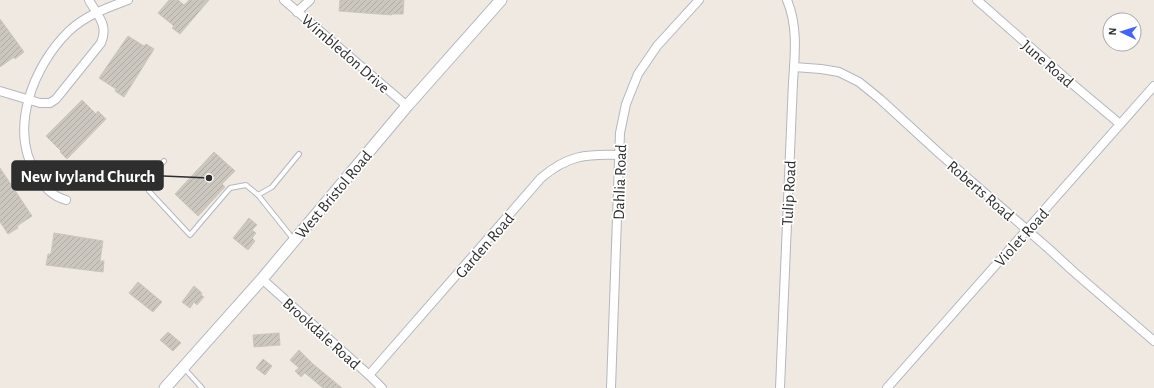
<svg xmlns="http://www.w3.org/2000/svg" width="1154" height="388" viewBox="0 0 1154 388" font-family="'Alegreya Sans',sans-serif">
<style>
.building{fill:url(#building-hatch);stroke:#cbc5ba}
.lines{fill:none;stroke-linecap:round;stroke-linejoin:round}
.lane-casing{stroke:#b4b7c1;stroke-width:6}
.street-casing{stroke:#b4b7c1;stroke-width:10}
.secondary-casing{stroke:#b4b7c1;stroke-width:13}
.lane{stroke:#fff;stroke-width:4}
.street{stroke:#fff;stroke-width:8}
.secondary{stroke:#fff;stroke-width:11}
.labels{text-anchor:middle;stroke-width:3.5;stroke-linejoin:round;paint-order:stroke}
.street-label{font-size:16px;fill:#2e2e2e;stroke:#fff}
.leader{fill:none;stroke:#2e2e2e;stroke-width:1.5}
.callout-dot{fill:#2e2e2e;stroke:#fff;stroke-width:1.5}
.callout{fill:#2e2e2e;stroke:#2e2e2e;stroke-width:1.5}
.callout-label{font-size:17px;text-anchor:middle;font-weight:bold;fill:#fff}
</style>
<defs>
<pattern id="building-hatch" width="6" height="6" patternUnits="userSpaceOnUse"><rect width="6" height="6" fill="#cbc7bf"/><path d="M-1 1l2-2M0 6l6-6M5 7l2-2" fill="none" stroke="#afaba4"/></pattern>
</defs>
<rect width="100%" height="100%" fill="#efe9e1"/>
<!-- building -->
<g class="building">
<path d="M169,0H178L184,5L189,0H209L180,34L172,28L174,26L158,13Z"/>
<path d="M340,0H404L403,14H392V15L339,11Z"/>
<path d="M0,19L24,52L15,59L14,57L0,67Z"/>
<path d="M128,36L144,46L146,44L154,49L124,97L115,91L116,89L99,78Z"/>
<path d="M82,100L96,114L98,111L106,119L67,159L60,152L61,151L46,136Z"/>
<path d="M214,152L235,171L222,184L225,187L198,216L175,194Z"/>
<path d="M0,168L32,216L17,226L18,228L8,234L0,222Z"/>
<path d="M249,218L257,225L252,230L256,233L252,238L255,241L248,250L233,238Z"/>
<path d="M54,233L103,241L100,261H104L103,272L46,265L48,254H51Z"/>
<path d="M138,282L162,302L153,312L129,293Z"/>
<path d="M194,286L202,293L201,295L204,297L197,305L194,302L190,308L182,302Z"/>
<path d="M168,332L181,343L173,351L160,340Z"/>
<path d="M279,333L280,345L254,347L253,335Z"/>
<path d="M299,350L313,364L342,388H323L305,373L301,377L295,371L299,368L290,360Z"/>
<path d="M263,359L272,366L265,375L256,368Z"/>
</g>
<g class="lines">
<!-- lane casing -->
<g class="lane-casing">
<g id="lane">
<path d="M164,161L149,180V191L190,235L230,188L246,185L258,195L294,240"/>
<path d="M258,195L272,187L299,154"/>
<path d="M184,368L202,388"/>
</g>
</g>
<!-- street casing -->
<g class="street-casing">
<g id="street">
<path d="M284,0L407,106"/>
<path d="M977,0L1070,82L1120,124"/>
<path d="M297,12L310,0"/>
<path d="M794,67L821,69L839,72L859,82L880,99L940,154L1049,249L1074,272L1154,341"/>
<path d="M0,91L40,103H50L56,99L101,43C109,25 97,15 89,0"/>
<path d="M66,200C52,196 45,188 37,175C8,130 33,66 69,31C86,15 107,8 128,0"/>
<path d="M262,279L369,375L382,388"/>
<path d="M369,375L541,178C568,155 586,154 619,155"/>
<path d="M611,388L620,133L626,104L638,74L657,46L699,0"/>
<path d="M780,388L793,82C795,54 798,26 787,0"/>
<path d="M887,388L1154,86"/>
</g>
</g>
<!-- secondary casing -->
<g class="secondary-casing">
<path id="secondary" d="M165,388L262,279L407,106L501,0"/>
</g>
<!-- lane -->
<use href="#lane" class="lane"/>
<!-- street -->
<use href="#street" class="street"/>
<!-- secondary -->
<use href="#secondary" class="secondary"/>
</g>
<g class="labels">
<!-- street labels -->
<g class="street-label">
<text transform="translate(346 53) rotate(41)" y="6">Wimbledon Drive</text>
<text transform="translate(1048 63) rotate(41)" y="6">June Road</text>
<text transform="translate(619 182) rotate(-88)" y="6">Dahlia Road</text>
<text transform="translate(981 190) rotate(41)" y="6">Roberts Road</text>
<text transform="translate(788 193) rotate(-87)" y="6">Tulip Road</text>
<text transform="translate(333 194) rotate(-50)" y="6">West Bristol Road</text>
<text transform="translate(1021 237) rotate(-48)" y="6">Violet Road</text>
<text transform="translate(484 245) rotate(-49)" y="6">Garden Road</text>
<text transform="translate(322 333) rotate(42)" y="6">Brookdale Road</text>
</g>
</g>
<!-- callouts -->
<path class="leader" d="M209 178L163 176"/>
<circle class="callout-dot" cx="209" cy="178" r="4"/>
<rect class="callout" x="12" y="161" width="151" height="29" rx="4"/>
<g class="callout-label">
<text x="88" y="182">New Ivyland Church</text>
</g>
<!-- north arrow -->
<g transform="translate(1122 32) rotate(274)"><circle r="19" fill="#ffffff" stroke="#ababab"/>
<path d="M0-3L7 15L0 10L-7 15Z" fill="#4264fb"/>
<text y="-6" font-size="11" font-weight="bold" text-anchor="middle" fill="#2e2e2e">N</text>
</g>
</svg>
